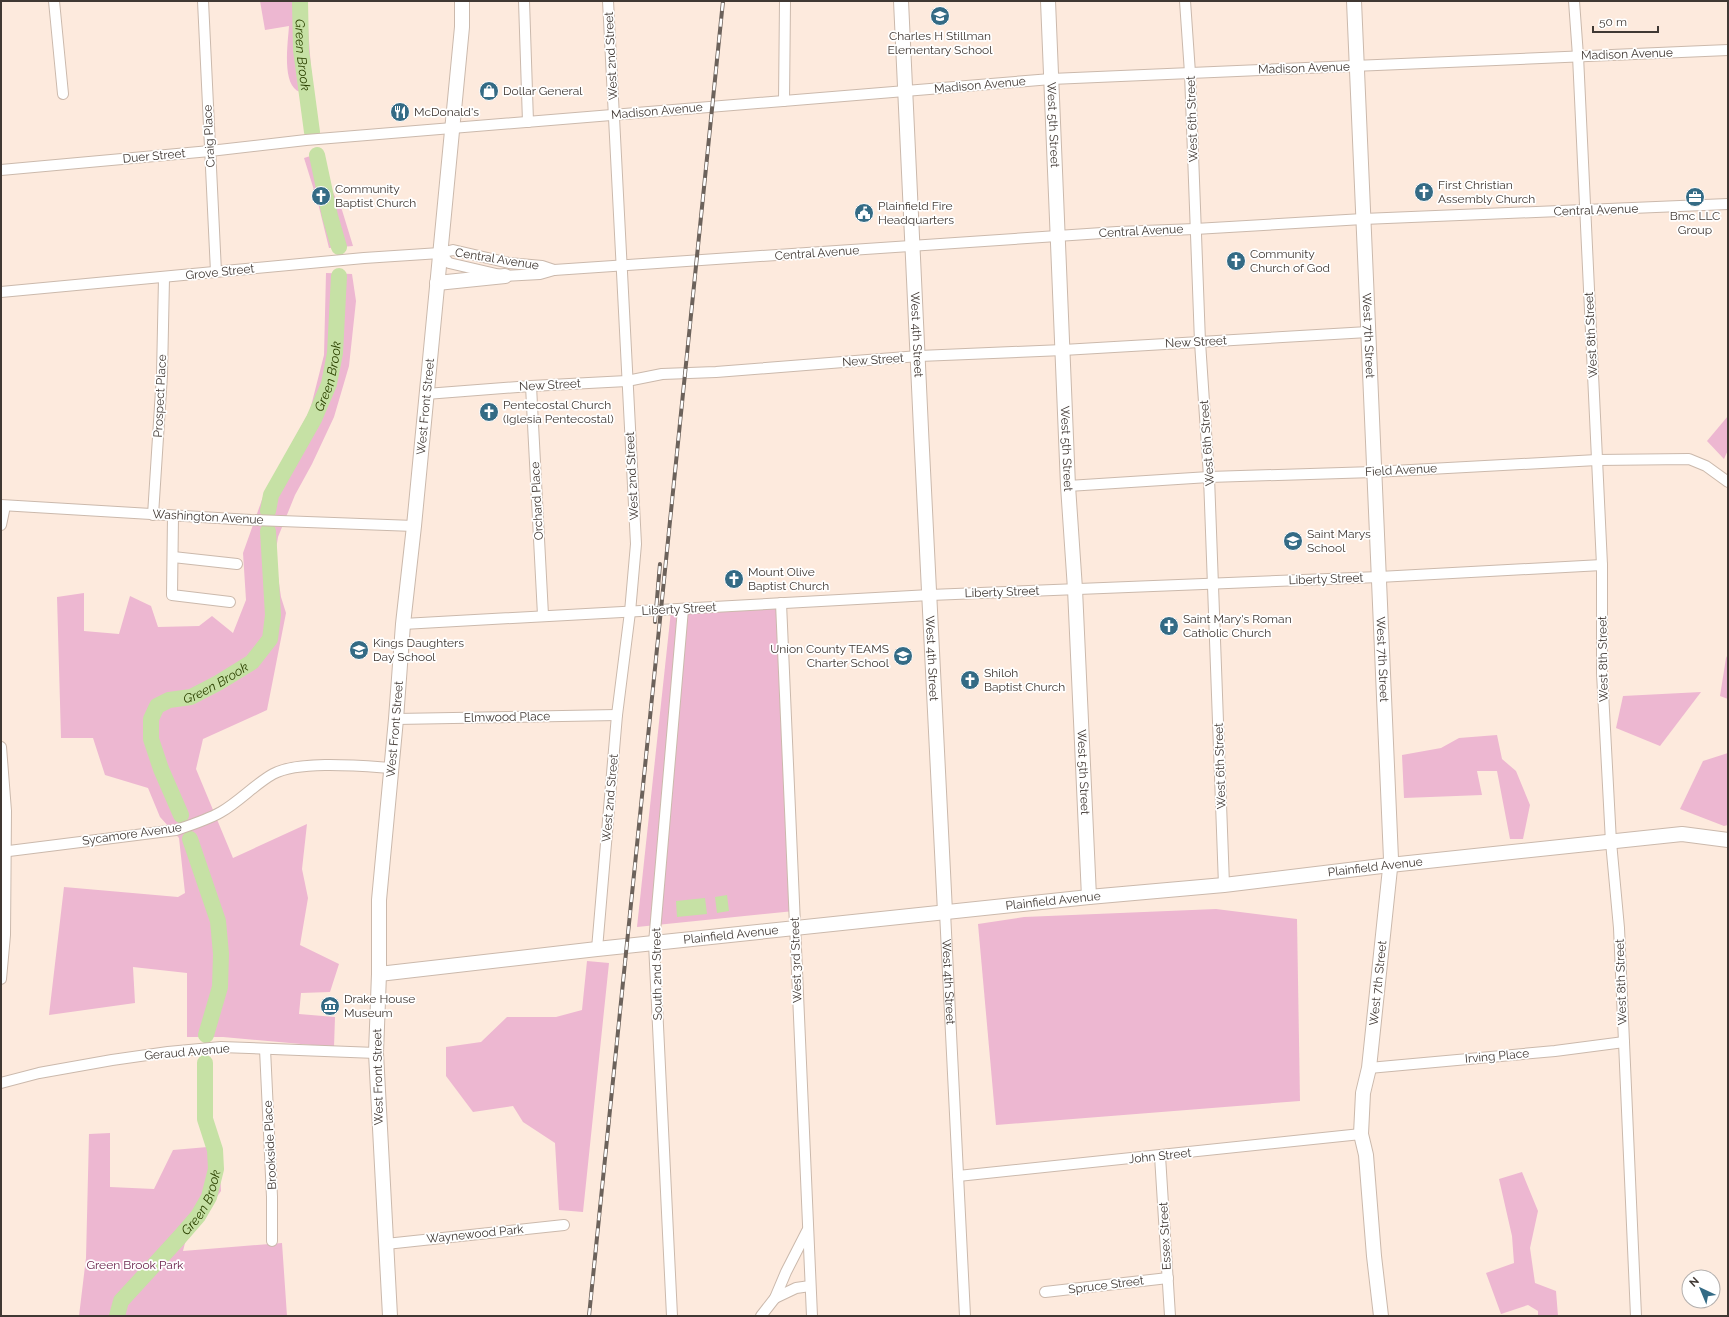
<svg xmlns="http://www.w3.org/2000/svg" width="1729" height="1317" viewBox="0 0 1729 1317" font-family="Raleway,sans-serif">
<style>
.green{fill:#edb7d1}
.water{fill:#c6e1a5}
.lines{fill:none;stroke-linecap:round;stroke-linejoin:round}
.river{stroke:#c6e1a5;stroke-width:16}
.street-casing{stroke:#cbb9ac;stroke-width:12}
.secondary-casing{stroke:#cbb9ac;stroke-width:16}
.street{stroke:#fff;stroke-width:10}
.secondary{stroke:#fff;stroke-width:14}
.rail-casing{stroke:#6c625b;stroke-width:4}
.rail{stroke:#fff;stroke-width:2.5;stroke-dasharray:8;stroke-linecap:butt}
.labels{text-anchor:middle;stroke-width:3.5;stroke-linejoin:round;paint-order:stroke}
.poi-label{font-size:12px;fill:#403833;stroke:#fff;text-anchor:start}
.street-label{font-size:12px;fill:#403833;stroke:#fff}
.park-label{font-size:12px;fill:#6b234c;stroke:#fff}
.water-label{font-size:13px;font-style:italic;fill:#2c4200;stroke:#fff}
</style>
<rect width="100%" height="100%" fill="#fdeadd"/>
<!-- green -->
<g class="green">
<path d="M260,1H306L313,94C309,93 303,94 300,92C281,86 288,42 289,26L265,30Z"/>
<path d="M320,153L325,177L342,210L353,246L329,248L318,203L304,158Z"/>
<path d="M326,273L352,274L356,301L349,366L334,417L312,464L295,495L278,537L275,556L281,597L286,613L267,710L203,739L196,769L233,858L307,824L302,869L308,898L300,945L339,964L330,992L301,993L299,1014L335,1017L334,1047L223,1037H187V973L133,967L135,1003L49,1015L64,887L178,897L185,893L179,838L160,817L148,788L105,775L93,738H61L57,597L84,593V631L119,634L130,596L151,606L158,627L199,626L212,616L233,633L246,600L243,553L264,494L310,410L324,355Z"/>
<path d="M1728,416V450L1724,459L1707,441Z"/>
<path d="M779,606L794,911L637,927L671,611Z"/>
<path d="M1728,654V699L1720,696L1726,658Z"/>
<path d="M1701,692L1660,746L1616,728L1623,696Z"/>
<path d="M1497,735L1502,759L1516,771L1530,805L1523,839H1510L1497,771H1477L1482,795L1404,798L1402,755L1441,748L1459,738Z"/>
<path d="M1728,753V825L1724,826L1680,809L1703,761Z"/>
<path d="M1216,909L1297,919L1300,1101L996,1125L978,924L1024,917Z"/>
<path d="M587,961L609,963L583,1212L559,1210L555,1143L523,1122L513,1106L473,1112L446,1076V1047L481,1042L507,1017H556L582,1010Z"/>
<path d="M110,1133V1187L154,1189L173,1150L219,1146L221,1191L185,1243L183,1251L282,1243L287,1316H79L86,1258L89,1134Z"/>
<path d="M1522,1172L1538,1211L1530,1248L1535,1283L1556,1291L1558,1316H1538V1311L1528,1305L1501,1314L1486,1273L1514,1263L1512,1236L1499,1179Z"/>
</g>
<!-- water -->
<g class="water">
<path d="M727,895L729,911L717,913L715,897Z"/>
<path d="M705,898L707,914L677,917L676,901Z"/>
</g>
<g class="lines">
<!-- river -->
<g class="river">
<path id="s1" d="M300,1L301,50L312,132"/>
<path d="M317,155L330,216L339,247"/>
<path id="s2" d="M268,511L271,495L314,419L329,384L335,353L339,276"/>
<path id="s3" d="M181,815L161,769L151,739V719L157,706L169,700L191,697L218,683L252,662L270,639L273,615L268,531"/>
<path d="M190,839L218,921L221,954L220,987L206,1035"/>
<path id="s4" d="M117,1316L121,1301L178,1239L198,1216L209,1197L216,1169L215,1150L205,1119V1063"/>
</g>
<!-- street casing -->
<g class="street-casing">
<g id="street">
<path d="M54,1L63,94"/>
<path d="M203,1L216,272"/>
<path d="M524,1L528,122"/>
<path d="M1185,1L1190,73L1200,342L1209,477L1224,885"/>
<path d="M1574,1L1578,56L1602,565V673L1611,842L1619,928L1636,1316"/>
<path d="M784,101L785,1"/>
<path d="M1,170L210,151L306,140L1051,79L1728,50"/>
<path d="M440,253L449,263L505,276L540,274L554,270L1117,232L1195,229L1363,219L1728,204"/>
<path d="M1,292L364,258L440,253L453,250L509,263L542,266L554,270"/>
<path d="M531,386L543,615"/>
<path d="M426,394L531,386L627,381L662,374L716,372L919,356L1063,350L1368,332"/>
<path d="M1068,486L1209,477L1374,472L1597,460L1689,459L1706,466L1728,482"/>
<path d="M1,505L251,520L414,526"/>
<path d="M153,515L162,375L164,278"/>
<path d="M173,516L172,595L230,602"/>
<path d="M1,525L5,506"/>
<path d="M173,557L237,564"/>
<path d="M781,603L812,1316"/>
<path d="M403,624L930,595L1379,577L1602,565"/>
<path d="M396,719L617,715"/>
<path d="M1,747L6,811L5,935L1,979"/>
<path d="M1,852L176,830C191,825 207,820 221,812C240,801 255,784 273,774C299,760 362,766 392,768"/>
<path id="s5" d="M945,912L965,1316"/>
<path d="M597,949L617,715L630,612L636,544L608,1"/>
<path d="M265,1049L272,1197V1241"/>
<path d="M1369,1068L1555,1051L1624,1042"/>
<path d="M1,1083L39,1073L112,1060L168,1052L221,1047L376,1053"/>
<path d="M1160,1156L1170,1316"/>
<path d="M958,1176L1361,1134"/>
<path d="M386,1244L564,1225"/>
<path d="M1045,1292L1168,1278"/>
<path d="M775,1298L796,1288L810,1286"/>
<path d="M672,1316L654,943L683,609"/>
<path d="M761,1316L775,1298L786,1272L807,1231"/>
</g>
</g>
<!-- secondary casing -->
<g class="secondary-casing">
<g id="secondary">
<path id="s6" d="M901,1C916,305 928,608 945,912"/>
<path id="s7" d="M1048,1L1068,486L1075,589L1089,897"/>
<path id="s8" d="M1354,1L1391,859L1369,1068L1363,1093L1361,1134L1366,1155L1374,1256L1381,1316"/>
<path d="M437,283L505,276"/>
<path id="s9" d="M379,974L597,949L1089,897L1224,885L1390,865L1682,834L1728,840"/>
<path id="s10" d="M390,1316L376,1053L379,974V900L396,719L403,624L414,526L462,27V1"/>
</g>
</g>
<!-- street -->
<use href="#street" class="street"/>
<!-- secondary -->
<use href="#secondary" class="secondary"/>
<!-- rail casing -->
<g class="rail-casing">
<g id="rail">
<path d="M655,622L660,564"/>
<path d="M589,1316L723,1"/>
</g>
</g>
<!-- rail -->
<use href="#rail" class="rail"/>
</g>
<!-- icons -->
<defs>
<g id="school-disc" transform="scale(1)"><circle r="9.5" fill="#346b85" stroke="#fff"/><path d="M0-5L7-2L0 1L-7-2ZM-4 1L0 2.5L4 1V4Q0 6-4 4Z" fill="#fff"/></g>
<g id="shop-disc" transform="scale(1)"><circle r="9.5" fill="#346b85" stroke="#fff"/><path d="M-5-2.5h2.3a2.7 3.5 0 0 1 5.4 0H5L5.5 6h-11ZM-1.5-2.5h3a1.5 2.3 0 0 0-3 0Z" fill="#fff"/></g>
<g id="restaurant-disc" transform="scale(1)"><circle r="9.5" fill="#346b85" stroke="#fff"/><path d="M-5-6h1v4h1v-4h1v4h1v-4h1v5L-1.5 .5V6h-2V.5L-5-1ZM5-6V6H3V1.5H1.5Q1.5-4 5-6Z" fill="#fff"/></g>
<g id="church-disc" transform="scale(1)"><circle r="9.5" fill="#346b85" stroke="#fff"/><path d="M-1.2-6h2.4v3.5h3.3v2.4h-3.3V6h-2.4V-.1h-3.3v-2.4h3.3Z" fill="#fff"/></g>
<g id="office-disc" transform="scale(1)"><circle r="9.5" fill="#346b85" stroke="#fff"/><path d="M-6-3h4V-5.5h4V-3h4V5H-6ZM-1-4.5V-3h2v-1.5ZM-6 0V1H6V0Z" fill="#fff"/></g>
<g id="civic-disc" transform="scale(1)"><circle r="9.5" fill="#346b85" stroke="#fff"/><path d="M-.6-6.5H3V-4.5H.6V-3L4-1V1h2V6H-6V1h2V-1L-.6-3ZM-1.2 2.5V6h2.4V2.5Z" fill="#fff"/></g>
<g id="museum-disc" transform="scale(1)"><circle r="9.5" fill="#346b85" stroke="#fff"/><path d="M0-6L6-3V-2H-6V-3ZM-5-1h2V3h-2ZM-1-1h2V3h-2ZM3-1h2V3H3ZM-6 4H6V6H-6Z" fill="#fff"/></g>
</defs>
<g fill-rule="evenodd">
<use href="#school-disc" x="940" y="16"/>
<use href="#shop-disc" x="489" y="91"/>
<use href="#restaurant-disc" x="400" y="112"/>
<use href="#church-disc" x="1424" y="192"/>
<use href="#church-disc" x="321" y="196"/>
<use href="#office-disc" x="1695" y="197"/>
<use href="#civic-disc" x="864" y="213"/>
<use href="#church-disc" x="1236" y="261"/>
<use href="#church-disc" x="489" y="412"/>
<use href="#school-disc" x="1293" y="541"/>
<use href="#church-disc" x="734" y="579"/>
<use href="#church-disc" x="1169" y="626"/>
<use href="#school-disc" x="359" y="650"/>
<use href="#school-disc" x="903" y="656"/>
<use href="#church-disc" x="970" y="680"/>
<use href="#museum-disc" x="330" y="1006"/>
</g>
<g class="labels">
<!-- poi labels -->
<g class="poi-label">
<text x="940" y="40" text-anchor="middle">Charles H Stillman<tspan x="940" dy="14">Elementary School</tspan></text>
<text x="503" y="95">Dollar General</text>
<text x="414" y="116">McDonald's</text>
<text x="1438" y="189">First Christian<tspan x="1438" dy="14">Assembly Church</tspan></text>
<text x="335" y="193">Community<tspan x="335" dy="14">Baptist Church</tspan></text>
<text x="878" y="210">Plainfield Fire<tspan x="878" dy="14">Headquarters</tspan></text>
<text x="1695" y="220" text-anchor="middle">Bmc LLC<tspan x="1695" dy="14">Group</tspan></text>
<text x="1250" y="258">Community<tspan x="1250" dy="14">Church of God</tspan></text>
<text x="503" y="409">Pentecostal Church<tspan x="503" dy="14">(Iglesia Pentecostal)</tspan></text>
<text x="1307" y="538">Saint Marys<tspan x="1307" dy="14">School</tspan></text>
<text x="748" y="576">Mount Olive<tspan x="748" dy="14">Baptist Church</tspan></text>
<text x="1183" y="623">Saint Mary's Roman<tspan x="1183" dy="14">Catholic Church</tspan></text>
<text x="373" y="647">Kings Daughters<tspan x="373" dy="14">Day School</tspan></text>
<text x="889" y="653" text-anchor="end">Union County TEAMS<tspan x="889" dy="14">Charter School</tspan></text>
<text x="984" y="677">Shiloh<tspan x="984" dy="14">Baptist Church</tspan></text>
<text x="344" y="1003">Drake House<tspan x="344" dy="14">Museum</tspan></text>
</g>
<!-- street labels -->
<g class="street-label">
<text transform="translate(1627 54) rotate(-2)" y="4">Madison Avenue</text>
<text transform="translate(611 56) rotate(-93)" y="4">West 2nd Street</text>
<text transform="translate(1304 68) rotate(-2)" y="4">Madison Avenue</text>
<text transform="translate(980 85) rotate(-5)" y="4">Madison Avenue</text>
<text transform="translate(657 111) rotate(-5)" y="4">Madison Avenue</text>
<text transform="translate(1192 119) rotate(-92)" y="4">West 6th Street</text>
<text dy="4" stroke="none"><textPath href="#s7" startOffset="124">West 5th Street</textPath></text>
<text transform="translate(209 136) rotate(-93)" y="4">Craig Place</text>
<text transform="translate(154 156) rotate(-5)" y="4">Duer Street</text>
<text transform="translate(1596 210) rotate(-2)" y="4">Central Avenue</text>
<text transform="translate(1141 231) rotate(-3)" y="4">Central Avenue</text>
<text transform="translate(817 253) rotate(-4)" y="4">Central Avenue</text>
<text transform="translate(497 259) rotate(9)" y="4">Central Avenue</text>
<text transform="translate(220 272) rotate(-6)" y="4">Grove Street</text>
<text dy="4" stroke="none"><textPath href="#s6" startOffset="334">West 4th Street</textPath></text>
<text transform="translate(1591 335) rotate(-93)" y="4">West 8th Street</text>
<text dy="4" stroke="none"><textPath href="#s8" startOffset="335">West 7th Street</textPath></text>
<text transform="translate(1196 342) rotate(-3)" y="4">New Street</text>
<text transform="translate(873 360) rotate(-4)" y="4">New Street</text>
<text transform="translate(550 385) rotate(-3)" y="4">New Street</text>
<text transform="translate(160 396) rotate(-87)" y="4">Prospect Place</text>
<text dy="4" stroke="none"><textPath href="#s10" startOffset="912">West Front Street</textPath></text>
<text transform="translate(1207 443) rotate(-94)" y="4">West 6th Street</text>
<text dy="4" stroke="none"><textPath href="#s7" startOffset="448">West 5th Street</textPath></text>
<text transform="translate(1401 470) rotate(-3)" y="4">Field Avenue</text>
<text transform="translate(632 476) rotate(-93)" y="4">West 2nd Street</text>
<text transform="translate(537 501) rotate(-93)" y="4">Orchard Place</text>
<text transform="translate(208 517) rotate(3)" y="4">Washington Avenue</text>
<text transform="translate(1326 579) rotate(-2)" y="4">Liberty Street</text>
<text transform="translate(1002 592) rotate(-2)" y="4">Liberty Street</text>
<text transform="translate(679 609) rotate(-3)" y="4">Liberty Street</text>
<text dy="4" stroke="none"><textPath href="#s6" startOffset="658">West 4th Street</textPath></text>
<text transform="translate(1603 659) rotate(-91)" y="4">West 8th Street</text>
<text dy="4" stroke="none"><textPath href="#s8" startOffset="659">West 7th Street</textPath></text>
<text transform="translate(507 717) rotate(-1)" y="4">Elmwood Place</text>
<text dy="4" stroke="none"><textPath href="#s10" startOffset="588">West Front Street</textPath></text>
<text transform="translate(1220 766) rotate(-92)" y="4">West 6th Street</text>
<text dy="4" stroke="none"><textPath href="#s7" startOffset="772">West 5th Street</textPath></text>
<text transform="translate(610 798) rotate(-85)" y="4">West 2nd Street</text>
<text transform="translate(132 834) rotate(-8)" y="4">Sycamore Avenue</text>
<text dy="4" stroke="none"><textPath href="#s9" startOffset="1002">Plainfield Avenue</textPath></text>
<text dy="4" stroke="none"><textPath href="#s9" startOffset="678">Plainfield Avenue</textPath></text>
<text dy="4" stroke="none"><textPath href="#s9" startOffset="354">Plainfield Avenue</textPath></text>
<text transform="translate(796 960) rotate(-92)" y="4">West 3rd Street</text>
<text transform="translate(657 974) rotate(-91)" y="4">South 2nd Street</text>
<text dy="4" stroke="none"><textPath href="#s5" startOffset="70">West 4th Street</textPath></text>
<text transform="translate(1621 982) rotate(-92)" y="4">West 8th Street</text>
<text transform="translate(1378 983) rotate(-84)" y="4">West 7th Street</text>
<text transform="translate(187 1052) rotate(-5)" y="4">Geraud Avenue</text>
<text transform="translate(1497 1056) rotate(-5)" y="4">Irving Place</text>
<text transform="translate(378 1077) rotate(-91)" y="4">West Front Street</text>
<text transform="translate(270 1145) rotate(-93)" y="4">Brookside Place</text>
<text transform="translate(1160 1156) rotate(-6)" y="4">John Street</text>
<text transform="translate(475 1234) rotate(-6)" y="4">Waynewood Park</text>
<text transform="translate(1165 1236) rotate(-93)" y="4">Essex Street</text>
<text transform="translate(1106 1285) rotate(-7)" y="4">Spruce Street</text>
</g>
<!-- park labels -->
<g class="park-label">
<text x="135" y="1269">Green Brook Park</text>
</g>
<!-- water labels -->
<g class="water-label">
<text dy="5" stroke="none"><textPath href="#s1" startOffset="54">Green Brook</textPath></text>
<text dy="5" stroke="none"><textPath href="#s2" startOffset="149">Green Brook</textPath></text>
<text dy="5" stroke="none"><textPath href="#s3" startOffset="180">Green Brook</textPath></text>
<text dy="5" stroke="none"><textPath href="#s4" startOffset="144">Green Brook</textPath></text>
</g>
</g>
<!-- border -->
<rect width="1729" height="1317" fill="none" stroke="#403833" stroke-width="4"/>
<!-- north arrow -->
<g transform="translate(1701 1289) rotate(316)"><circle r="19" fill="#ffffff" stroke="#b3afad"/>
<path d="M0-3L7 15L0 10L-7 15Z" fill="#346b85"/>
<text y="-6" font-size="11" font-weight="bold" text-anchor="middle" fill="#403833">N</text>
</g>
<!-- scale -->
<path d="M1593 26v6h65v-6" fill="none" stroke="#403833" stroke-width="2"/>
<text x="1599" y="26" font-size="12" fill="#403833" stroke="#ffffff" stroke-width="3" paint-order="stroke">50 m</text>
</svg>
